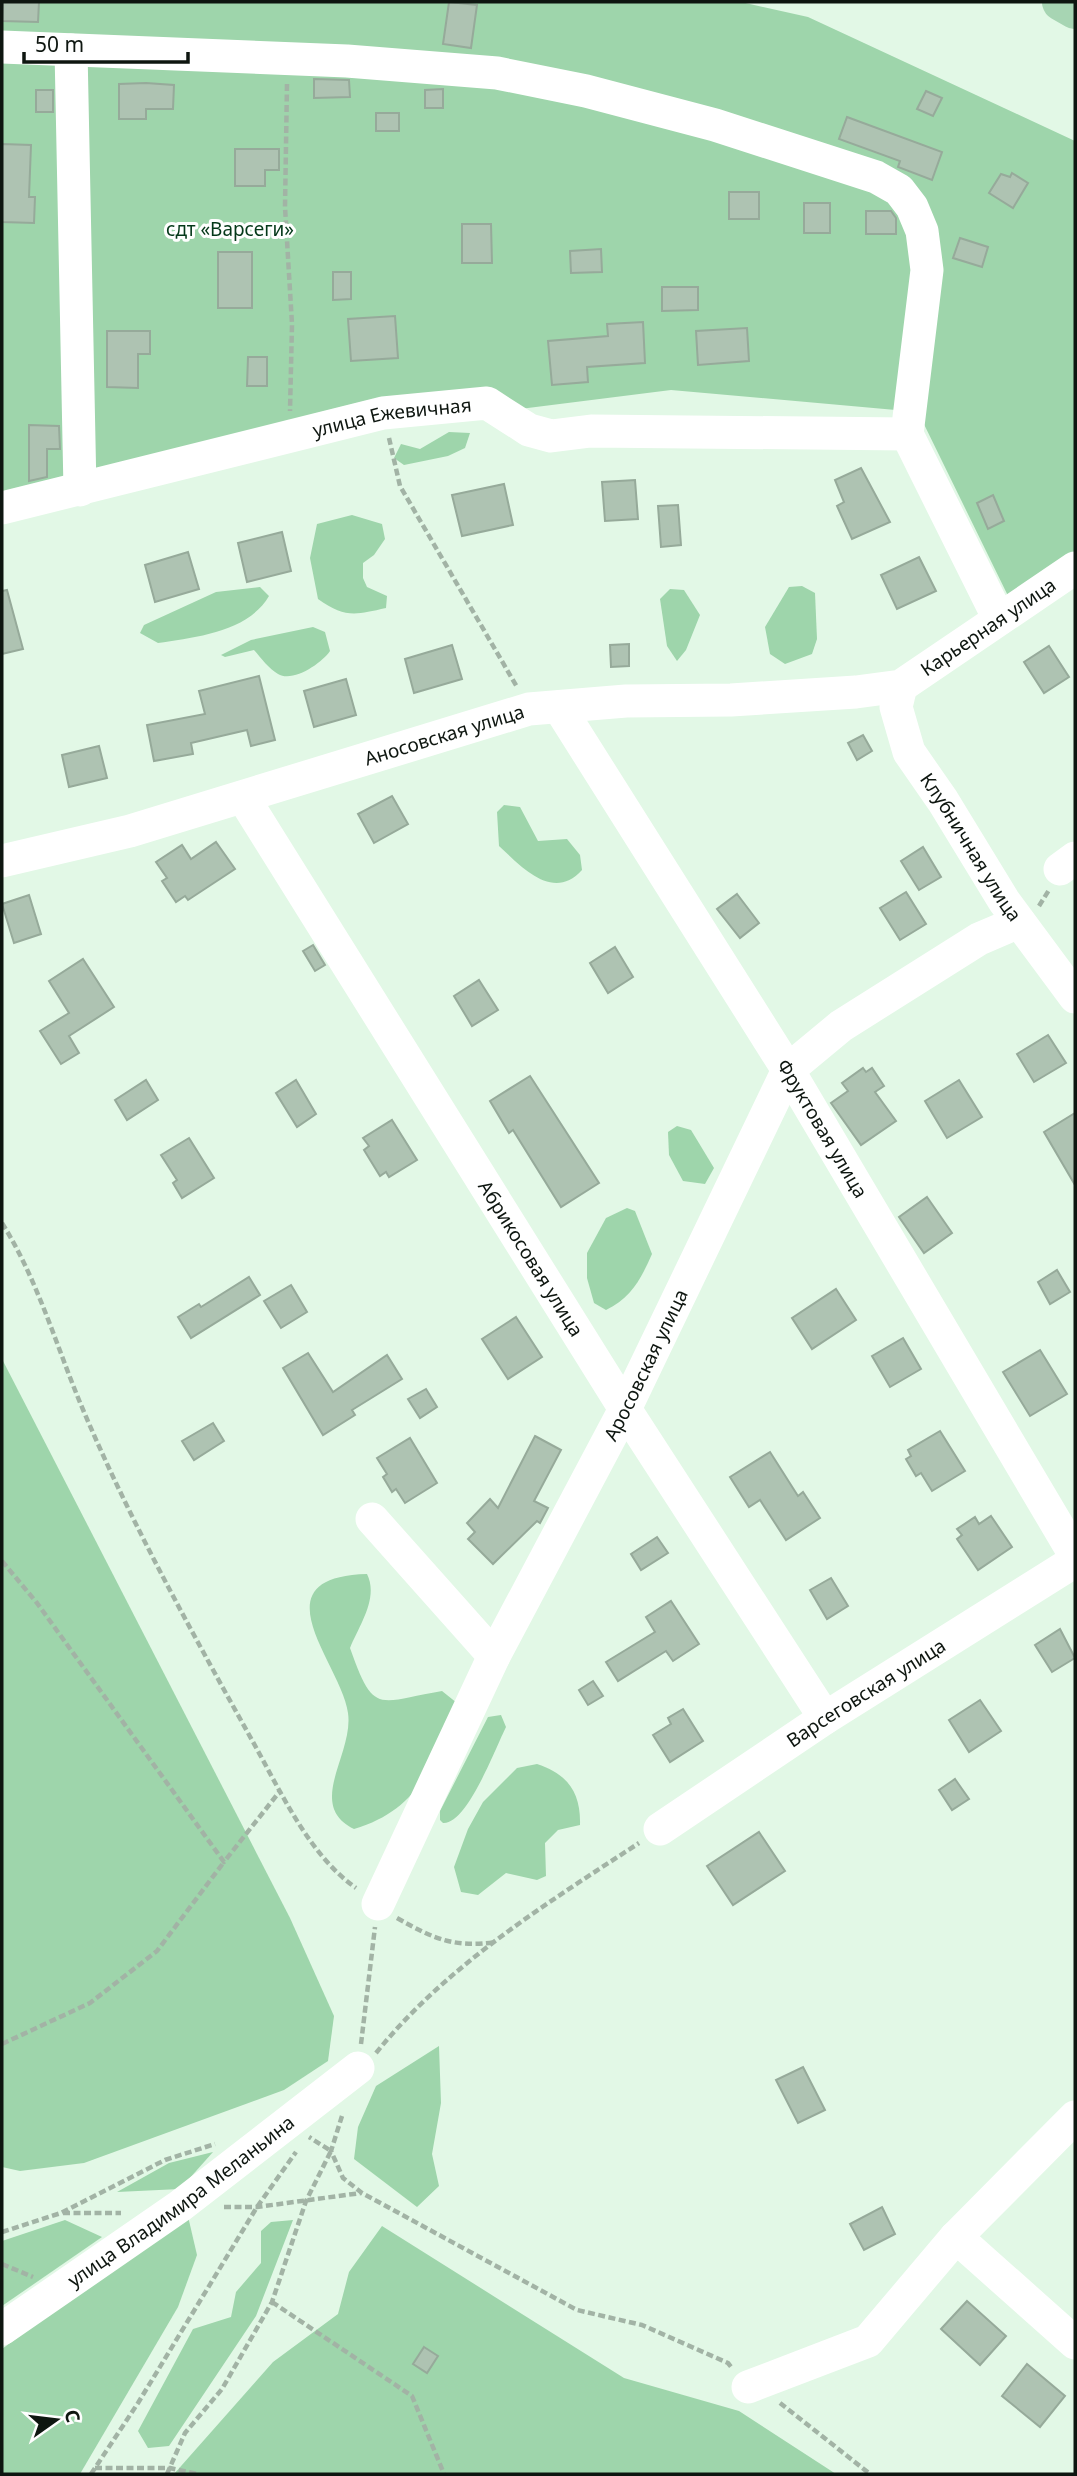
<svg xmlns="http://www.w3.org/2000/svg" width="1077" height="2476" viewBox="0 0 1077 2476" font-family="'Noto Sans',sans-serif">
<style>
.green{fill:#9ed5ab}
.building{fill:#aec3b2;stroke:#96aa9a;stroke-width:2}
.lines{fill:none;stroke-linecap:round;stroke-linejoin:round}
.path{stroke:#a2b3a5;stroke-width:4.5;stroke-dasharray:7 3.5;stroke-linecap:butt}
.minor{stroke:#fff;stroke-width:33}
.major{stroke:#a7d5b3;stroke-width:38}
.labels{text-anchor:middle;stroke-width:6;stroke-linejoin:round;paint-order:stroke}
.park-label{font-size:19px;fill:#043819;stroke:#fefefe}
.street-label{font-size:19px;fill:#0e1610;stroke:#fefefe}
</style>
<rect width="100%" height="100%" fill="#e2f8e6"/>
<!-- green -->
<g class="green">
<path d="M2,2H741L808,17L1075,141V558L1012,604L918,412L671,390L393,425L2,517Z"/>
<path d="M449,432L470,433L465,448L448,456L404,465L394,458L401,444L420,449Z"/>
<path d="M352,515L382,524L385,539L374,555L363,563V578L367,587L387,596L386,608C355,615 345,618 318,599L310,558L317,524Z"/>
<path d="M802,586L815,593L817,639L812,654L785,664L770,654L765,627L789,587Z"/>
<path d="M260,587L269,596C248,632 196,637 158,643L140,633L144,625L216,592Z"/>
<path d="M670,589L684,590L700,615L686,650L677,661L667,646L660,599Z"/>
<path d="M313,627L325,632L330,651C322,663 293,683 278,674C269,669 261,658 254,650L225,657L221,655L251,640Z"/>
<path d="M504,805L520,807L538,841L567,839L580,855L582,870C553,902 522,867 499,846L497,812Z"/>
<path d="M677,1126L691,1130L714,1168L705,1184L683,1181L669,1155L668,1132Z"/>
<path d="M627,1208L635,1211L652,1254C641,1279 631,1298 606,1310L594,1303L587,1278V1253L606,1218Z"/>
<path d="M2,1359L290,1918L334,2016L328,2061L284,2090L84,2163L20,2171L2,2167Z"/>
<path d="M367,1574C379,1598 359,1626 350,1648C374,1716 377,1702 442,1691L457,1703C433,1763 421,1809 354,1829C305,1805 354,1754 348,1713C342,1665 254,1577 367,1574Z"/>
<path d="M501,1715L506,1727C496,1747 467,1825 443,1823L440,1820V1811L488,1717Z"/>
<path d="M537,1764C568,1774 581,1793 580,1825L558,1830L545,1843L546,1876L537,1880L506,1873L478,1895L461,1892L454,1867L468,1829L483,1802L517,1768Z"/>
<path d="M439,2046L441,2103L432,2154L439,2186L417,2207L354,2159L358,2127L376,2086Z"/>
<path d="M213,2152L180,2189L117,2192L169,2163Z"/>
<path d="M187,2212L197,2255L178,2307L80,2474H2V2349Z"/>
<path d="M65,2220L102,2237L2,2306V2241Z"/>
<path d="M293,2220L256,2316L169,2446L148,2448L138,2431L193,2329L231,2317L236,2292L261,2263V2231L271,2222Z"/>
<path d="M382,2226L624,2378L739,2411L836,2474H174L273,2362L338,2314L349,2272Z"/>
</g>
<!-- building -->
<g class="building">
<path d="M3,2H39L38,22L2,21Z"/>
<path d="M449,2L477,5L471,48L443,44Z"/>
<path d="M314,79L349,80L350,97L314,98Z"/>
<path d="M146,83L174,85L173,109H146V119H119V84Z"/>
<path d="M443,89V108H425V90Z"/>
<rect x="36" y="90" width="17" height="22"/>
<path d="M926,91L942,98L933,116L917,109Z"/>
<rect x="376" y="113" width="23" height="18"/>
<path d="M847,117L942,152L932,180L898,167L900,161L839,139Z"/>
<path d="M2,144L31,145L29,197H35L34,223L2,222Z"/>
<path d="M235,149H279V170H265V186H235Z"/>
<path d="M1012,173L1028,183L1013,208L989,193L1001,174L1010,177Z"/>
<rect x="729" y="192" width="30" height="27"/>
<rect x="804" y="203" width="26" height="30"/>
<path d="M866,211H891L896,218V234H866Z"/>
<path d="M462,224H491L492,263H462Z"/>
<path d="M960,238L988,247L982,267L953,258Z"/>
<path d="M601,249L602,272L571,273L570,251Z"/>
<rect x="218" y="252" width="34" height="56"/>
<path d="M333,272H351V299L333,300Z"/>
<path d="M662,287H698V310L662,311Z"/>
<path d="M395,316L398,358L351,361L348,319Z"/>
<path d="M643,322L645,363L587,367L588,382L552,385L548,341L608,336L607,324Z"/>
<path d="M747,328L749,361L698,365L696,331Z"/>
<path d="M107,331H150V354H138V388L107,387Z"/>
<path d="M248,357H267V386H247Z"/>
<path d="M29,425L59,426L60,449H47V477L29,481Z"/>
<path d="M861,468L890,522L852,539L837,506L844,502L835,480Z"/>
<path d="M635,480L638,519L605,521L602,482Z"/>
<path d="M504,484L513,525L462,536L452,495Z"/>
<path d="M993,495L1004,521L988,529L977,503Z"/>
<path d="M678,505L681,545L661,547L658,506Z"/>
<path d="M282,532L291,571L247,582L238,543Z"/>
<path d="M188,552L199,589L155,602L145,565Z"/>
<path d="M919,557L936,591L897,609L881,575Z"/>
<path d="M7,590L23,649L2,654V591Z"/>
<path d="M629,644V666L611,667L610,645Z"/>
<path d="M452,645L462,679L414,693L405,659Z"/>
<path d="M1049,646L1069,677L1044,693L1024,662Z"/>
<path d="M259,676L275,740L251,746L247,730L191,743L193,754L154,761L147,725L205,714L199,691Z"/>
<path d="M346,679L356,715L314,727L304,691Z"/>
<path d="M863,735L872,751L857,760L848,743Z"/>
<path d="M99,746L107,778L69,787L62,755Z"/>
<path d="M392,796L408,824L374,843L358,814Z"/>
<path d="M216,842L235,869L188,900L185,896L176,902L162,881L167,878L156,862L182,845L191,859Z"/>
<path d="M923,847L941,877L919,890L901,861Z"/>
<path d="M906,892L926,924L900,940L880,908Z"/>
<path d="M737,894L759,923L740,938L717,909Z"/>
<path d="M29,895L41,934L14,943L2,904Z"/>
<path d="M313,945L325,965L315,971L303,951Z"/>
<path d="M615,947L633,977L608,993L590,963Z"/>
<path d="M83,959L114,1007L69,1036L79,1053L61,1064L40,1031L69,1013L49,981Z"/>
<path d="M479,980L498,1010L472,1026L454,996Z"/>
<path d="M1048,1035L1066,1063L1034,1082L1017,1054Z"/>
<path d="M863,1068L866,1072L872,1068L884,1086L875,1092L896,1121L861,1145L831,1103L848,1091L842,1083Z"/>
<path d="M530,1076L599,1183L561,1207L513,1130L509,1133L490,1101Z"/>
<path d="M146,1080L158,1100L127,1120L115,1100Z"/>
<path d="M296,1080L316,1114L297,1127L276,1093Z"/>
<path d="M959,1080L982,1117L947,1138L925,1101Z"/>
<path d="M1075,1113V1185L1044,1132Z"/>
<path d="M392,1120L417,1160L389,1177L386,1172L380,1176L364,1150L369,1146L363,1138Z"/>
<path d="M189,1138L214,1178L182,1198L173,1183L177,1180L161,1155Z"/>
<path d="M927,1197L952,1233L924,1253L899,1217Z"/>
<path d="M1057,1270L1070,1292L1050,1304L1038,1282Z"/>
<path d="M249,1277L260,1295L191,1338L178,1317L199,1304L201,1307Z"/>
<path d="M291,1285L307,1312L281,1328L264,1301Z"/>
<path d="M836,1289L856,1320L812,1349L792,1318Z"/>
<path d="M516,1317L542,1357L508,1379L482,1339Z"/>
<path d="M903,1338L921,1369L890,1387L872,1356Z"/>
<path d="M1040,1350L1067,1394L1030,1416L1003,1372Z"/>
<path d="M308,1353L333,1392L387,1355L402,1379L352,1410L355,1415L323,1435L283,1368Z"/>
<path d="M426,1389L437,1407L420,1418L408,1399Z"/>
<path d="M213,1423L224,1441L194,1460L182,1441Z"/>
<path d="M940,1431L965,1471L932,1491L921,1473L916,1476L906,1459L911,1456L908,1450Z"/>
<path d="M535,1436L561,1450L534,1501L548,1508L540,1523L537,1521L493,1564L468,1539L475,1532L467,1523L490,1499L498,1508Z"/>
<path d="M410,1438L437,1483L405,1503L396,1489L392,1492L383,1477L387,1474L377,1458Z"/>
<path d="M770,1452L798,1496L803,1492L820,1518L786,1540L760,1500L749,1507L730,1477Z"/>
<path d="M991,1516L1012,1547L978,1570L957,1539L962,1535L957,1529L975,1517L979,1524Z"/>
<path d="M657,1537L668,1553L641,1570L631,1554Z"/>
<path d="M831,1578L848,1606L827,1619L810,1590Z"/>
<path d="M671,1601L699,1644L673,1661L666,1651L618,1681L606,1662L655,1632L646,1617Z"/>
<path d="M1060,1629L1075,1658L1052,1672L1035,1645Z"/>
<path d="M593,1681L603,1696L588,1705L579,1690Z"/>
<path d="M980,1700L1001,1731L969,1752L949,1720Z"/>
<path d="M683,1709L703,1741L670,1762L653,1735L671,1724L668,1718Z"/>
<path d="M955,1779L969,1799L952,1810L939,1790Z"/>
<path d="M759,1832L785,1871L733,1905L707,1866Z"/>
<path d="M803,2067L825,2110L798,2123L776,2080Z"/>
<path d="M882,2207L895,2234L864,2250L850,2224Z"/>
<path d="M967,2301L1006,2336L980,2365L941,2329Z"/>
<path d="M424,2347L438,2356L427,2373L413,2364Z"/>
<path d="M1027,2364L1065,2396L1040,2427L1002,2396Z"/>
</g>
<g class="lines">
<!-- path -->
<g class="path">
<path d="M287,84L285,207L292,324L290,411"/>
<path d="M389,438L400,486L517,687"/>
<path d="M1039,906L1049,890"/>
<path d="M2,1223C39,1282 57,1349 84,1412C133,1527 193,1634 253,1742C281,1792 309,1855 356,1888"/>
<path d="M2,1561L37,1603L224,1862L280,1791"/>
<path d="M397,1918C434,1939 454,1948 496,1942"/>
<path d="M2,2044L90,2003L157,1951L224,1862"/>
<path d="M361,2044L375,1927"/>
<path d="M376,2053C447,1965 546,1904 639,1843"/>
<path d="M342,2116L331,2151L343,2178L362,2193L577,2310L642,2325L728,2363L732,2368"/>
<path d="M224,2207H257L361,2193"/>
<path d="M63,2213H121"/>
<path d="M2,2232L61,2213L165,2160L215,2144"/>
<path d="M2,2264L33,2277"/>
<path d="M272,2302L412,2396L444,2474"/>
<path d="M780,2403L870,2474"/>
<path d="M95,2468H170L197,2474"/>
<path d="M91,2474L138,2403L257,2207L296,2152"/>
<path d="M167,2474L185,2433L222,2389L272,2302L306,2201L331,2151L309,2137"/>
</g>
<!-- minor -->
<g class="minor">
<path d="M2,47L347,61L497,73L586,91L715,125L876,177L899,190L912,207L922,231L927,270L907,434L999,619"/>
<path d="M71,50L80,490"/>
<path id="s1" d="M2,508L383,413L487,403L529,430L551,436L591,431L907,434"/>
<path id="s2" d="M901,686L896,707L909,752L943,801L1004,901L1075,997"/>
<path id="s3" d="M559,707L788,1070L1075,1555"/>
<path id="s4" d="M243,797L625,1409L825,1718"/>
<path id="s5" d="M2,861L130,831L529,709L626,701L731,700L856,692L901,686L1075,568"/>
<path d="M1060,869L1075,858"/>
<path d="M372,1519L494,1656"/>
<path id="s6" d="M660,1829L825,1718L1075,1561"/>
<path id="s7" d="M378,1904L494,1656L625,1409L788,1070L841,1026L979,939L1019,922"/>
<path d="M956,2237L1075,2343"/>
<path id="s8" d="M2,2329L180,2206L358,2068"/>
<path d="M748,2387L868,2341L956,2237L1075,2117"/>
</g>
<!-- major -->
<path class="major" d="M1061,2L1075,10"/>
</g>
<g class="labels">
<!-- park labels -->
<g class="park-label">
<text x="230" y="236">сдт «Варсеги»</text>
</g>
<!-- street labels -->
<g class="street-label">
<text dy="7" stroke="none"><textPath href="#s1" startOffset="401">улица Ежевичная</textPath></text>
<text dy="7" stroke="none"><textPath href="#s5" startOffset="1027">Карьерная улица</textPath></text>
<text dy="7" stroke="none"><textPath href="#s5" startOffset="460">Аносовская улица</textPath></text>
<text dy="7" stroke="none"><textPath href="#s2" startOffset="182">Клубничная улица</textPath></text>
<text dy="7" stroke="none"><textPath href="#s3" startOffset="497">Фруктовая улица</textPath></text>
<text dy="7" stroke="none"><textPath href="#s4" startOffset="544">Абрикосовая улица</textPath></text>
<text dy="7" stroke="none"><textPath href="#s7" startOffset="602">Аросовская улица</textPath></text>
<text dy="7" stroke="none"><textPath href="#s6" startOffset="247">Варсеговская улица</textPath></text>
<text dy="7" stroke="none"><textPath href="#s8" startOffset="220">улица Владимира Меланьина</textPath></text>
</g>
</g>
<!-- border -->
<rect width="1077" height="2476" fill="none" stroke="#0e1610" stroke-width="7"/>
<!-- north arrow -->
<g transform="translate(56 2420) rotate(76)" stroke="#fefefe" stroke-width="5" paint-order="stroke">
<path d="M0-5L12 26L0 18L-12 26Z" fill="#0e1610"/>
<text y="-10" font-size="19" font-weight="bold" text-anchor="middle" fill="#0e1610">С</text>
</g>
<!-- scale -->
<path d="M24 52v10h164v-10" fill="none" stroke="#0e1610" stroke-width="3.5"/>
<text x="35" y="52" font-size="21" fill="#0e1610" stroke="#fefefe" stroke-width="5" paint-order="stroke">50 m</text>
</svg>
